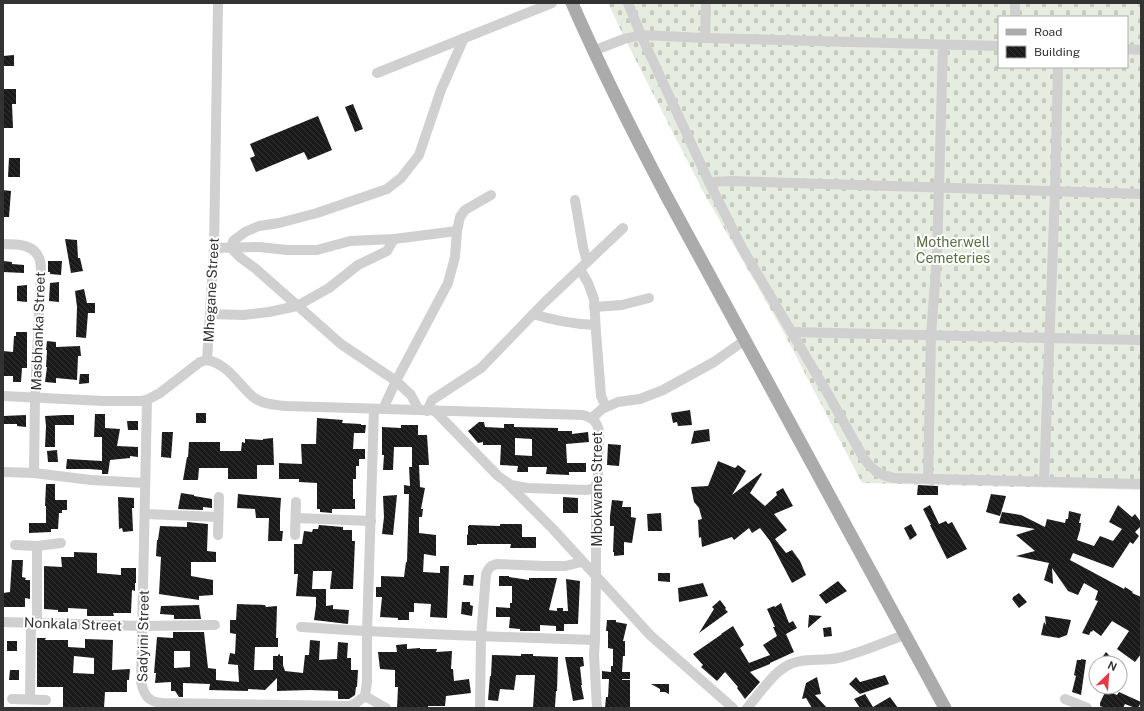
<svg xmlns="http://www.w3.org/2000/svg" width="1144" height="711" viewBox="0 0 1144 711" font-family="'Public Sans',sans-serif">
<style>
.cemetery{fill:url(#cemetery-stones);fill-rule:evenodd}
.building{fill:url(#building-back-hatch);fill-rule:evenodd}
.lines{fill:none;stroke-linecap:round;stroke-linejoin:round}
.minor{stroke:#d0d0d0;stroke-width:10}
.major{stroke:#ababab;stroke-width:13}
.labels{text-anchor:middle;stroke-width:4;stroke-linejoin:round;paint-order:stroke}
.park-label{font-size:14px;fill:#56703f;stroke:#fff}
.street-label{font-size:14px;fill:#333;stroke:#fff}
</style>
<defs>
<pattern id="cemetery-stones" width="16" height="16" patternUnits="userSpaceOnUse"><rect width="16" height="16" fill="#e6ecdf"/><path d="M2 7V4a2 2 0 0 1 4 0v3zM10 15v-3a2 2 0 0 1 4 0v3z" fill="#c6cbc0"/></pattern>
<pattern id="building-back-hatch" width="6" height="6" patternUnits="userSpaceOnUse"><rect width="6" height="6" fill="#1a1a1a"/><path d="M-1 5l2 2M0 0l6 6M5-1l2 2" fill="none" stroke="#333"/></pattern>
</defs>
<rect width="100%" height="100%" fill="#fff"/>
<!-- cemetery -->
<path class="cemetery" d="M608,3H1141V490L862,483L783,331L704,193L625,39ZM999,17H1127V67H999Z"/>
<!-- building -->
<g class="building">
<path d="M14,55V66H3V56Z"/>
<path d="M4,89H16V104H12L13,128H3Z"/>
<path d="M353,104L363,129L355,132L345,107Z"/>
<path d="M318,116L332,150L308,160L304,152L256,172L250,158L255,156L250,144Z"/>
<path d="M9,158H20V177H8Z"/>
<path d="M3,190L11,191L9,217H3Z"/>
<path d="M65,239L77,240L78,258H80L83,271L71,273Z"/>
<path d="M3,261L12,262V264L24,265V273L3,272Z"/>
<path d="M48,261H62L61,275L50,274V272H48Z"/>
<path d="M59,282V302L49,301L50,283Z"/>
<path d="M27,285V302L17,301V286Z"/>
<path d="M84,289L87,303H95V313H88L86,338L76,337L77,307L75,291Z"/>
<path d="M16,332H27V368H22L21,382H13V376H3V351L13,352L14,336H16Z"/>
<path d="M47,341L56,342V347L80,346L81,356H78L77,380L56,378V383L45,382L47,367H46L47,350H46Z"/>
<path d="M80,374H89V383L79,384Z"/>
<path d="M690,410L692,425L678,426L677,422L673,423L671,413Z"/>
<rect x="196" y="413" width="10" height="10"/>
<path d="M95,414H105V428L120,429L117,446L138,447V457L130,456V458L110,460L108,474H102V470L89,469H66L67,459L102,461V437H94Z"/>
<path d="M26,415V427L17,426V424H3V416Z"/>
<path d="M64,415H74V425H55V447H45L46,426L45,416Z"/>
<path d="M317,418L343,420L342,423L361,424V425H366L365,433H354L353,449H365V459H359V466H356V479H353V499H355V509H332V513L320,512V509H317V483L299,482V479H279V463L302,464L301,444H316Z"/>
<path d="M127,421H138V430H128Z"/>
<path d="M479,422H484L485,427L504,428V424H514V427L558,428V431H572V434L588,432L589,442L566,444L567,463H586V472H569V475L546,474L547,467H528V472H517L518,466L500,465L501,445H483V442L478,443L468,431ZM515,438L532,439V456L515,455Z"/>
<path d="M401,425H418V435H427L429,465H419L420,487L425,488L421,509H423L422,517H419V533L436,535V556L424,554L423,572L440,573V566H449L447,618L430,617L431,604L414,603V612H409V620H398V618L380,617L382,597H376V587H381V576L404,577L406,562H407L409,494H404V485L410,486L409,467H412V447H394L393,470H383L384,455H382V427L401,428Z"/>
<path d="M709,429L710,441L691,444L694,431Z"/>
<path d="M162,432H173L171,458L161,457Z"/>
<path d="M273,438L274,465H257V479H228V468H199L198,480H183L187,457H188L189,442H220V451H241L242,442L245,443V439L263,440V439Z"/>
<path d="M608,444L621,445L619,466L607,465Z"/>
<path d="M57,450L58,462H48L47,451Z"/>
<path d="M718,461L735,468L738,465L746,471L732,495L761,473L762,474L750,493L765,506L777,495L776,492L783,488L793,506L774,514L787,530L775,539L786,553L792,550L800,561L806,575L792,583L770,541L760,528L752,533L749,528L734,540L732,537L702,547L701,537L699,538L698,520L702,519L699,508L694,502L691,487L708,486Z"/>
<path d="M46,484H55V500H67V510H62V513H59L58,529H51V532L29,533V523H46V506H45Z"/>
<path d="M918,485L938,486V495H917Z"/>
<path d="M181,493L194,495V496L212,499V508L203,507V510L178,509Z"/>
<path d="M238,494L281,498L280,513V531H283L282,541H268L269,518H256L255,509L237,508Z"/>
<path d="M991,494L1006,496L1000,516L986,512Z"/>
<path d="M397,495L393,535L382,534L384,517L383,496Z"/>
<path d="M118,497L134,498V508H132L133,531L123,532L122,528L119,529Z"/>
<path d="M563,497L578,498V513H563Z"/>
<path d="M612,500L623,501L622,507H631V517L636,518L632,543L624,542V555L614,556V552H613L614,526H610V516Z"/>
<path d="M930,505L939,524L946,521L948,524L952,522L967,549L947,559L930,525H931L923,509Z"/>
<path d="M1118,505L1132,517L1135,514L1141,522V526L1135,532L1139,536L1133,544L1130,542L1113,568L1073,553L1070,560L1124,589L1125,587L1133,592L1132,593L1141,597V654L1135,662L1117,649L1129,631L1112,621L1101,636L1093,630L1092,632L1091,631L1089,635L1082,633L1098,601L1095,600L1098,591L1084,583L1078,595L1068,591L1052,568L1053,584L1044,580L1049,563L1016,556L1035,551L1016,535L1035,529L999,523L1002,512L1021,515L1045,527L1047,519L1065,523L1066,519H1068L1069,511L1081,514L1079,523H1081L1080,530L1077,540L1094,546L1100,536L1113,541L1122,529L1109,522Z"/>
<path d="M661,513L662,531H648L647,514Z"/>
<path d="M187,522L208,524L207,551L216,552V562H191V576L213,580V595L199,596V600L159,594L161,557L156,556L157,540H158L160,526L187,527Z"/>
<path d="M500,524H521L522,525V537H536V548H510L511,544H477V545H467V535L468,534V526H469V525L500,526Z"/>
<path d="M911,524L917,535L910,540L904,528Z"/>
<path d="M319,525L343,527V530H352V541H355L353,589H330L332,571H313L312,589H326V606L333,605V609L349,610L348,624L314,620L316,606V597L296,596L298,574H294V544H302L304,531L312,532L313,529H318Z"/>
<path d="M74,552L97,553V573L121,575V568H136V583H135V591L132,590L131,613H113L114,616H87V609L68,608V612H58V610L44,609V566L62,567L61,557H74Z"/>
<path d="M12,560H23L22,577L26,578L25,580H30V599L25,598V607H3V593L10,592Z"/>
<path d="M658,573H670V582L658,581Z"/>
<path d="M464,575H474L473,586L463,585Z"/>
<path d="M499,576H509V577L529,580V578H557L549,610L557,611V608H563V611H568L566,579L580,581L578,624H564V631H556V626L540,625V631H520V629L509,628L510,617H496V607L510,608V603H512V586H499Z"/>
<path d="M838,581L847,591L826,604L819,595Z"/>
<path d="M703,583L708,596L679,602L678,588Z"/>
<path d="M1019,593L1027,602L1019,608L1012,599L1013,598V597Z"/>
<path d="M720,600L726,608L725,609L728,612L699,633L714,609L712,607Z"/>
<path d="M462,602H470V605L473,606L472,616L461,614Z"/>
<path d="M781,603L789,623L793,621L797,628L786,634L794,652L770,663V664L750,672L760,682L745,699L737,688L738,687L725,672L717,681L701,667L703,665L693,654L722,634H721L733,626L744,645L740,648L749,663L770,655L763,645L777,636L773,627H775L767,609L774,606L775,607Z"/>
<path d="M237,604L265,605L266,607L277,606L276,638H278V647H255L254,670H273V656H278V655L280,654V656H283V665L285,671L303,673L305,655H309L310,640L320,641L319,660L337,659L338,642L348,643L347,658H351V670H358L357,687H356L355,695L349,699H338V691L309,690L277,691V678L265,690L248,689V691L209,690L210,684L183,683V697H179L175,691H171V682L155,683L156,673H154L157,637L173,638V632H204L208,668L216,669V680L239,682L238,665L228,664L230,653L235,654L236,634L230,633V620H236ZM174,651H190V667L174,668Z"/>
<path d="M199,605L201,619H174V615L160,614L161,606Z"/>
<path d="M809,615L822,616L808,628Z"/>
<path d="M1045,616L1071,620L1067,635L1059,638L1041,635L1044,622L1046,625Z"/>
<path d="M607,620H616V622L627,624L623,641H625V656H623L622,672H630V679H622V680H630V708H605L606,697H608L609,679H602V671L611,672V666H613V649L608,648V631H606Z"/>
<path d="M831,627L832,636L824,637L823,628Z"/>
<path d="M37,638H46L45,640H68V647L85,648V639L113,640L112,670L130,669L129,680H127V692H105L104,708H63V687H37ZM74,656L94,658V674L73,673Z"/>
<rect x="7" y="641" width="10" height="10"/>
<path d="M407,644V649L420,648V649H437L436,652L452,651L451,669H453L454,681L469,679L471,693L446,696L445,706H428V708H397L398,687H395V670L380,669L378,652H397L396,645Z"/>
<path d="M1106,652L1116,663H1108L1101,659Z"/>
<path d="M521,654H533V656L558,657L557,691H556L555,707H542V708H533L535,675H516L514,690L500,689L498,701L488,700L490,676H491L492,655L521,656Z"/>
<path d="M565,657H583L584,666L580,667L582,685H581L584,699L573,701Z"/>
<path d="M1081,659L1086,660L1081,695L1072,692L1076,676L1074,675L1077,660H1081Z"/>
<path d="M10,670H19V680H9Z"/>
<path d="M885,675L889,684L860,694L849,684L856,677L860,682Z"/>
<path d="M817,677L821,694L815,695L827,708H812L806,698L802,699L806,683Z"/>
<path d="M651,684H669V694L665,692H660V689Z"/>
<path d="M1106,690L1117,695L1119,692L1141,702L1138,708H1135L1125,704L1123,708H1105L1100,706V703Z"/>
<path d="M865,694L873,707L890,697L898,708H860L854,699Z"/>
</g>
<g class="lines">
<!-- minor -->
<g class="minor">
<path d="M628,3L641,35L709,182L742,248L828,394L863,457C872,470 879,475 894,478L1141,484"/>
<path d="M1015,17V3"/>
<path d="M705,38L706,3"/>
<path d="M1127,49L1141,50"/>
<path d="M593,51L624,39L641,35L705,38L999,46"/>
<path d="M377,73L552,3"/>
<path d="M709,182L731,181L1141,194"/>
<path d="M575,200L583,247L587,262"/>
<path d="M3,244C17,244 36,244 40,261C41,265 41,269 41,273L35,397L34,473"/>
<path d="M214,248L259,247L287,250H317L350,241L394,239L457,231"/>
<path d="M580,269L588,283L594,299L596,332L601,396L606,407"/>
<path d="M594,307L622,305L649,298"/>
<path d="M210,314L243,315L269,312L297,306L329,288L358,265L387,251L394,239"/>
<path d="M533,314C555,321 573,324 595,325"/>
<path d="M792,332L1141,340"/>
<path d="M207,360C228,364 238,384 253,397C262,404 275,405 286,406L583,415C593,418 598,422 599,433L598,477L596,485V577L595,640C497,637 399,634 301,627"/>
<path d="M3,396L104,401H140L147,400L160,393L200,362L207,360L214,248L218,3"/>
<path d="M147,400L141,682C144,695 148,702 162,703L350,706L356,703L365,696L367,682V632L374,409"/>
<path d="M383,409L396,381L448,283L455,257L457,231L460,217L465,210L491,195"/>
<path d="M419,410L411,395L396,381L341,344L256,269L241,258L231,248L233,241L245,232L259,226L279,223L317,213L387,189L401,178L419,155L441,90L464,38"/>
<path d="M427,411L432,400L481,368L545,302L623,228"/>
<path d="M435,411L498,476L511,485L527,488L587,490L594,488L596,485"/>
<path d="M592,418L602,409L618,402L640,399L663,390L714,362L745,340"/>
<path d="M3,472L34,473L91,480L145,483"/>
<path d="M928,479L931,335L937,256L939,188L943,45"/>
<path d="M506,482L553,529L650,635L733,708"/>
<path d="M1044,482L1055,192L1058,67"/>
<path d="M145,514L218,517"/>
<path d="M296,518L371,521"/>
<path d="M218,535L219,497"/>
<path d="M295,535L296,502"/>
<path d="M15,545L37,546L61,543"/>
<path d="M3,622L143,626L215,625"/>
<path d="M37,623V546"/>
<path d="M595,640L594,655L597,708"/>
<path d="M365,696L386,708"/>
<path d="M12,699L46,700"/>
<path d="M30,699L31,623"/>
<path d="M1065,699L1087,708"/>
<path d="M480,708L481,637L486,574C489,567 491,565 498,564L545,566H565L582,562"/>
<path d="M747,708C757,697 770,677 782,669C798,656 820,662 838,658C861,653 883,642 905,635"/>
</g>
<!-- major -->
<path class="major" d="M572,3C601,69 633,133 667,197L945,708"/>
</g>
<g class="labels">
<!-- park labels -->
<g class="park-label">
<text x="953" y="247">Motherwell<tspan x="953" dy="16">Cemeteries</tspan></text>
</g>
<!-- street labels -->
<g class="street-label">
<text transform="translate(211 290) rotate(-87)" y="5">Mhegane Street</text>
<text transform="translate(38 331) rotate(-88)" y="5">Masbhanka Street</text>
<text transform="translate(597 489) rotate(-90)" y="5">Mbokwane Street</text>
<text transform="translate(73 624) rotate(2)" y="5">Nonkala Street</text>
<text transform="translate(143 636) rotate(-89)" y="5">Sadyini Street</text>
</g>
</g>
<!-- border -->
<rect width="1144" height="711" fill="none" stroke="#333333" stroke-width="8"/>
<!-- legend -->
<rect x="998" y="16" width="130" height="52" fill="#ffffff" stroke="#adadad"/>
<rect x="1006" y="29" width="20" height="6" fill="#ababab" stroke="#adadad"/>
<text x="1034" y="36" font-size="12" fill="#333333">Road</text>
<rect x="1006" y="46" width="20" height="12" fill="url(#building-back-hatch)" stroke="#adadad"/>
<text x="1034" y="56" font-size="12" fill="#333333">Building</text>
<!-- north arrow -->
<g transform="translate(1108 675) rotate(25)"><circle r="19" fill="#ffffff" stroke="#adadad"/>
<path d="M0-3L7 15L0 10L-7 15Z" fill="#e63946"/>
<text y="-6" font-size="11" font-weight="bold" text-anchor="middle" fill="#333333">N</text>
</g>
</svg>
